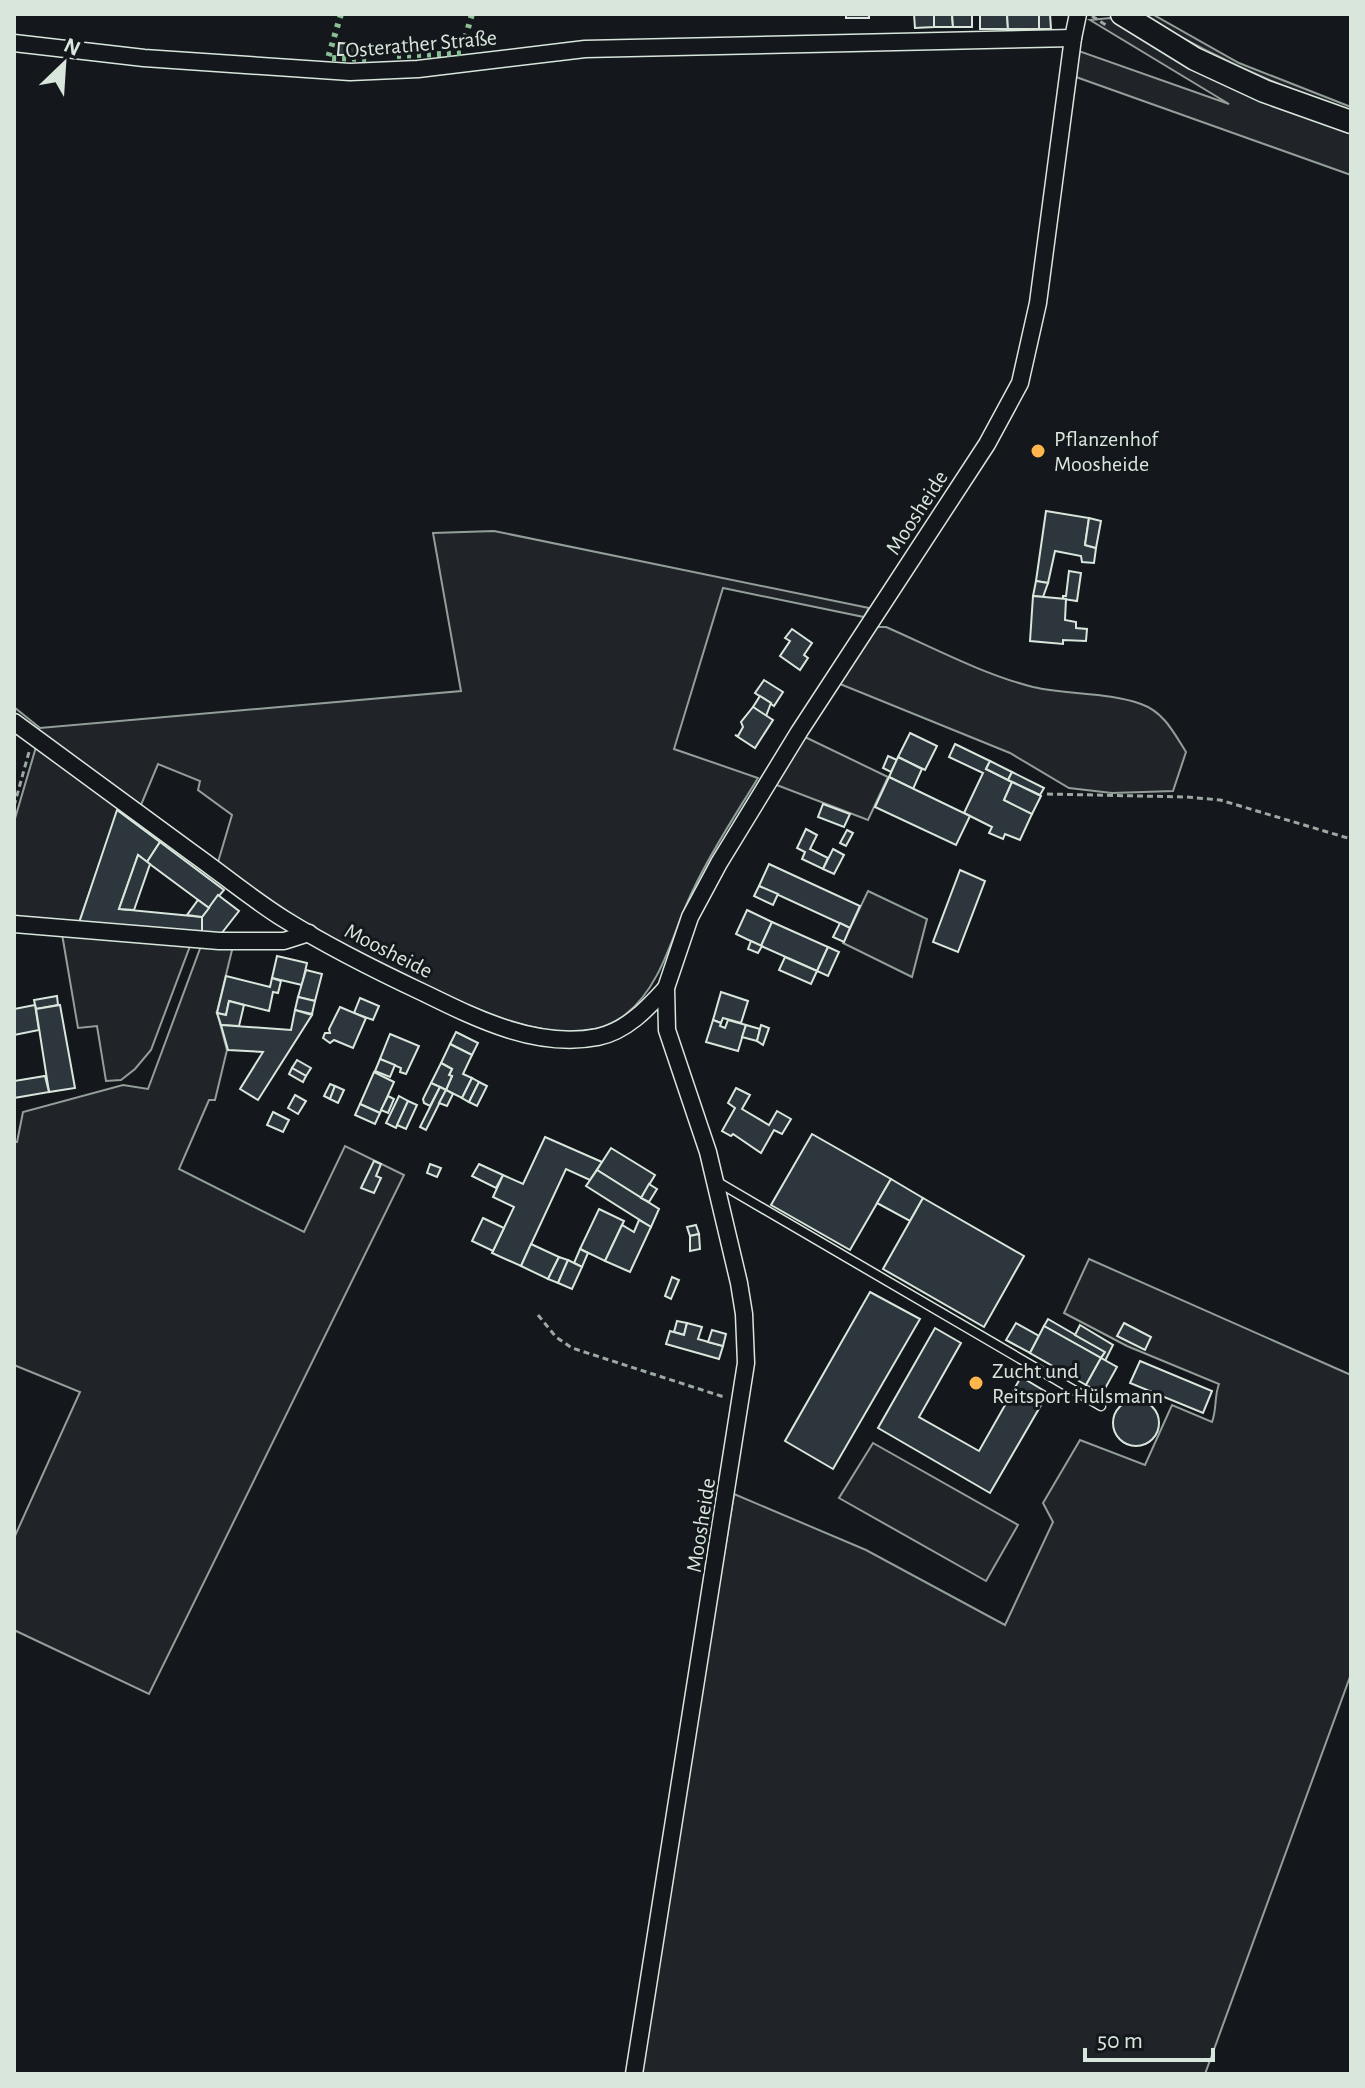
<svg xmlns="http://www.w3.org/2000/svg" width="1365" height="2088" viewBox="0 0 1365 2088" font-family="'Alegreya Sans',sans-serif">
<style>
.green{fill:#202428;stroke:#939e99;stroke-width:2}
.building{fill:#2c363c;stroke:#d8e6dc;stroke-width:2}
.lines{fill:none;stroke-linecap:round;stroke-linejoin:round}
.lane-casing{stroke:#d8e6dc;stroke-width:11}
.street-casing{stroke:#d8e6dc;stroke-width:19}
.secondary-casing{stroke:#d8e6dc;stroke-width:25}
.path{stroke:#9da8a2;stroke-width:3;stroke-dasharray:6 4;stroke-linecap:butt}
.lane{stroke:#14181c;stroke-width:8}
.street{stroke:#14181c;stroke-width:16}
.secondary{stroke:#14181c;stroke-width:22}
.hedge{stroke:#8ac095;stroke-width:6;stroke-dasharray:4 6;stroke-linecap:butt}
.poi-dot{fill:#ffb74d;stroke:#14181c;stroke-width:3}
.labels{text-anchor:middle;stroke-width:6;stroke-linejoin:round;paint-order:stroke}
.street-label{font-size:22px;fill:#d8e6dc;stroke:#14181c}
.poi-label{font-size:22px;fill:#d8e6dc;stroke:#14181c;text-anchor:start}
</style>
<rect width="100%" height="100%" fill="#14181c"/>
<!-- green -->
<g class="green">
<path d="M1139,14H1152L1239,63L1351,107V113C1275,85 1210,55 1139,14Z"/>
<path d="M1110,18L1177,58L1351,133V175L1076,77L1079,51L1229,104L1090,20Z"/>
<path d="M494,531L869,608L864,617L723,588L674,749L758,778C736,814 712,850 694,888C673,929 664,984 626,1014C566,1063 451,997 394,969C356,950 317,931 282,909C260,895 239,878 218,862L232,815L198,790L200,781L158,764L141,805L14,713V707L40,728L461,691L433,533Z"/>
<path d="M877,627H886C934,648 982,674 1033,687C1068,695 1108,692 1141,704C1164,712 1174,733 1186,752L1173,791L1112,793L1069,788L1010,753L840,684Z"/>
<path d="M805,737L888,777L868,820L774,784Z"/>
<path d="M36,747L119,808L78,925L14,918V822Z"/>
<path d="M868,891L927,919L912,977L843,943Z"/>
<path d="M62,934L190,946L151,1050L135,1069L121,1080L106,1081L97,1026L78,1028Z"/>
<path d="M201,946H233L217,1012L227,1050L215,1100H209L179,1169L304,1232L345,1146L404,1175L149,1694L14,1630V1538L80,1392L14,1365V1142H17L23,1112L123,1085L148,1089Z"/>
<path d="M1089,1259L1351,1375V1674L1205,2074H639L734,1494L866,1550L1005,1625L1053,1522L1043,1503L1080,1440L1145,1465L1172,1405L1212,1422C1217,1409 1214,1397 1219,1384L1127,1346L1064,1313Z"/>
<path d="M873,1443L1018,1525L986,1581L839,1498Z"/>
</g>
<!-- building -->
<g class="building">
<rect x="846" y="14" width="23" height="4"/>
<path d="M914,14H934V27L915,28Z"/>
<path d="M934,14H952L953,27H934Z"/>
<path d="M952,14H972V27H953Z"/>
<path d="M980,14H1007L1008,29H980Z"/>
<path d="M1007,14H1039V29H1008Z"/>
<path d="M1039,14H1050L1051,29H1039Z"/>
<path d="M339,43L355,44V55H338Z"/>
<path d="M1046,511L1089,518L1085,545L1096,548L1094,563L1082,562L1081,556L1055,551L1048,583L1036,581Z"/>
<path d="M1089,518L1101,521L1096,548L1085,545Z"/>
<path d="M1069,571L1081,573L1077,601L1063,599V596H1066Z"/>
<path d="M1036,581L1048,583L1043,597L1033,596Z"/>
<path d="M1033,596L1066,599L1065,620L1076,622V628L1087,629L1086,641L1063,640V644L1030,641Z"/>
<path d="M792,629L812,643L804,655L808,658L800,670L780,656L790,641L785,638Z"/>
<path d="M764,680L783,692L774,706L755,693Z"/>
<path d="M760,696L771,703L766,716L753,707Z"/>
<path d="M753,707L773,720L755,748L735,735L738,736L743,727L741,722Z"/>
<path d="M910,733L937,746L925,770L898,757Z"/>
<path d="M955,744L990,761L986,769L1012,782L1004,800L1032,814L1020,840L1005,834L1003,839L989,833L992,827L964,813L983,773L949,757Z"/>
<path d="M888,756L897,760L891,772L883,768Z"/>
<path d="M898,757L922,769L913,789L889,777Z"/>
<path d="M990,761L1012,772L1008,780L986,769Z"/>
<path d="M1012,772L1044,788L1040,795L1008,780Z"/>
<path d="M889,777L970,816L956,845L875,807Z"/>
<path d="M1012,782L1041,796L1032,814L1004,800Z"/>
<path d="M823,804L850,814L844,827L818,817Z"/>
<path d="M117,810L160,842L147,862L138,855L119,909L202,917V934L79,923Z"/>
<path d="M806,829L817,835L810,849L828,858L823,869L802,859L805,852L797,848Z"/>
<path d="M847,830L853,833L846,846L840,843Z"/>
<path d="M160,842L224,890L209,908L147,862Z"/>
<path d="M833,849L844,855L834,874L823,869Z"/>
<path d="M138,855L150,864L134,910L119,909Z"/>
<path d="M769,864L860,906L850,928L759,886Z"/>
<path d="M960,870L985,881L958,952L933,942Z"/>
<path d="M759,886L778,894L773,905L754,896Z"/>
<path d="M218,895L239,911L221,934L202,933V917Z"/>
<path d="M198,900L209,908L202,917L187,915Z"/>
<path d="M747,910L772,922L761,946L736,934Z"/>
<path d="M772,922L828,947L817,971L761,946Z"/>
<path d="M840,923L850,928L844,942L833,937Z"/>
<path d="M751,941L762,946L758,953L748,949Z"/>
<path d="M828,947L839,952L828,976L817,971Z"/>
<path d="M277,956L307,963L302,985L272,978Z"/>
<path d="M785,957L817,971L811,984L779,970Z"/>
<path d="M306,970L322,974L315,1001L298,997Z"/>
<path d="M226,976L270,987L272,978L281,981L278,993L273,992L269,1011L229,1001L226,1015L217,1013Z"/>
<path d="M721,992L748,1001L741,1023L723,1018L721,1023L713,1020Z"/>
<path d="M57,996L58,1005L36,1009L34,1000Z"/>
<path d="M298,997L315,1001L312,1014L295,1010Z"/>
<path d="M360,998L379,1006L373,1020L354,1013Z"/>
<path d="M229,1001L244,1005L239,1026L221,1025L217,1013L226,1015Z"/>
<path d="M35,1005L39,1030L14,1035V1009Z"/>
<path d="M60,1005L75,1088L49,1092L36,1009Z"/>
<path d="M340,1007L366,1018L353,1048L334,1040L330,1043L323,1038L325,1033H330L329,1029Z"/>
<path d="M295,1010L312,1015L258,1100L240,1089L263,1052L228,1050L221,1025L291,1030Z"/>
<path d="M713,1020L721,1023L720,1026L725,1028L728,1020L746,1025L738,1051L706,1042Z"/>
<path d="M746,1025L760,1029L757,1041L742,1037Z"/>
<path d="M761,1025L769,1028L763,1045L757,1041Z"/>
<path d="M456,1032L478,1043L472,1055L450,1044Z"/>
<path d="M390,1034L419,1046L406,1074L400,1072L401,1068L380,1059Z"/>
<path d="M450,1044L472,1055L463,1074L472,1078L462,1098L446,1090L452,1076L449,1075L452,1069L441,1063Z"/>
<path d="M380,1059L395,1065L390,1077L375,1071Z"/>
<path d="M297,1060L311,1068L306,1076L292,1068Z"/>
<path d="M441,1063L452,1069L449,1075L452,1076L446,1090L431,1083Z"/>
<path d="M292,1068L306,1076L303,1082L289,1074Z"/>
<path d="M374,1072L394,1082L380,1113L360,1104Z"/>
<path d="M45,1076L49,1092L14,1098V1081Z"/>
<path d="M472,1078L479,1082L469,1102L462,1098Z"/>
<path d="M479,1082L487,1086L477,1106L469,1102Z"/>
<path d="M431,1083L440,1087L430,1106L424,1103L423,1099Z"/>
<path d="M330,1084L335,1086L330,1099L324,1096Z"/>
<path d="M335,1086L344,1090L338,1103L330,1099Z"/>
<path d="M440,1087L446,1090L426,1130L420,1127Z"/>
<path d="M736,1088L750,1095L742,1109L769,1125L777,1111L791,1119L782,1134L774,1130L761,1153L733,1134L731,1136L722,1131L735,1108L728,1103Z"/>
<path d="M446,1090L453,1094L447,1106L439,1103Z"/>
<path d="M295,1095L306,1101L298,1114L288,1108Z"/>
<path d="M388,1096L394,1099L388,1113L381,1110Z"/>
<path d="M399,1096L408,1101L396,1128L386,1123Z"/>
<path d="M408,1101L417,1105L406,1129L397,1125Z"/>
<path d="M360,1104L380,1113L375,1124L355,1115Z"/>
<path d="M273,1112L289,1120L283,1132L267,1125Z"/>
<path d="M812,1134L891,1179L850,1250L771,1205Z"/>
<path d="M545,1137L602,1162L590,1180L566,1169L521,1266L492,1253L514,1207L493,1197L503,1175L523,1184Z"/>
<path d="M611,1148L655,1175L641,1198L597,1170Z"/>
<path d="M374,1161L381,1164L376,1176L381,1178L374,1193L361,1188Z"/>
<path d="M430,1164L441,1168L437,1177L427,1173Z"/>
<path d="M479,1164L503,1175L496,1188L472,1176Z"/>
<path d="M597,1170L659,1209L651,1227L586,1186Z"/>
<path d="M891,1179L923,1198L910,1221L877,1203Z"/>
<path d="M649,1184L657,1189L649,1202L641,1198Z"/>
<path d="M923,1198L1024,1256L984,1327L883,1269Z"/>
<path d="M599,1209L624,1221L605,1261L580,1249Z"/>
<path d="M483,1218L504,1228L493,1251L472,1241Z"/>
<path d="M639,1220L651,1227L630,1272L605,1261L622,1225L634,1232Z"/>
<path d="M696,1225L699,1234L690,1236L687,1227Z"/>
<path d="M699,1234L700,1249L690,1251V1236Z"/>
<path d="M531,1244L559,1257L548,1279L521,1266Z"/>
<path d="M580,1249L588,1253L582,1267L574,1263Z"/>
<path d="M559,1257L568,1260L558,1283L548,1279Z"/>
<path d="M568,1260L582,1267L572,1289L558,1283Z"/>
<path d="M672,1277L679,1280L671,1299L665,1296Z"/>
<path d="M870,1292L920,1319L833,1469L785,1441Z"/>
<path d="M1048,1319L1105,1352L1101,1358L1044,1326Z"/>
<path d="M677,1321L687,1323L684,1335L674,1332Z"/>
<path d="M687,1323L702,1327L698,1339L723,1346L719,1359L666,1344L670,1331L684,1335Z"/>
<path d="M1016,1323L1039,1336L1030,1353L1006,1340Z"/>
<path d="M1124,1323L1151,1337L1145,1350L1117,1336Z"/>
<path d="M1080,1325L1113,1345L1105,1361L1101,1358L1105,1352L1075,1335Z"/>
<path d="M1044,1326L1101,1358L1086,1385L1030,1353Z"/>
<path d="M935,1328L961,1343L919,1417L979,1451L1021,1377L1048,1393L990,1493L878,1428Z"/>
<path d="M712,1330L726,1334L723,1346L708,1342Z"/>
<path d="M1101,1358L1117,1367L1102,1394L1086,1385Z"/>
<path d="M1140,1361L1212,1391L1203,1413L1130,1383Z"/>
<circle cx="1136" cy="1423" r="23"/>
</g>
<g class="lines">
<!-- lane casing -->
<g class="lane-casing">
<path id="lane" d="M716,1181L1101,1406"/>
</g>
<!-- street casing -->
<g class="street-casing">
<g id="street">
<path d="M14,43L144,58L350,72L418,69L585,49L1073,38"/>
<path d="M14,722C73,765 132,808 191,852C222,874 252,899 284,919C329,947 377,971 424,993C477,1019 537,1049 598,1037C626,1031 647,1009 666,988"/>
<path d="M14,924L219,941H284L309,933"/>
<path d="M634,2074L746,1363L744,1314L739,1283L708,1152L667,1030L666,988L690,917L719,863L799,732L987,444L1020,383L1038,303L1073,38L1078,14"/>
</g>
</g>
<!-- secondary casing -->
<g class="secondary-casing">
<path id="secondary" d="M1122,14L1195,59L1264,91L1351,122"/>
</g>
<!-- path -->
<g class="path">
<path d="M1092,16L1106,25"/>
<path d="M1047,794L1186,797L1220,800L1351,839"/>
<path d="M14,806L29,752"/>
<path d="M538,1315L556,1337L572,1348L724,1397"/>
</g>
<!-- lane -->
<use href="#lane" class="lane"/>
<!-- street -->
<use href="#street" class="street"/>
<!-- secondary -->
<use href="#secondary" class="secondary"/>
<!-- hedge -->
<g class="hedge">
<path d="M341,14L328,58L368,59"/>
<path d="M397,56L461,53L472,14"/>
</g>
</g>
<!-- markers -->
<g class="poi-dot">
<circle cx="1038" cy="451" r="8"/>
<circle cx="976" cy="1383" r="8"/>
</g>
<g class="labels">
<!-- street labels -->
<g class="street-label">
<text transform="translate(421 43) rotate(-5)" y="8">Osterather Straße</text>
<text transform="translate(916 512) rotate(-57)" y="8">Moosheide</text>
<text transform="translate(389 950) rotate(27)" y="8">Moosheide</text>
<text transform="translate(700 1525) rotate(-81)" y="8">Moosheide</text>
</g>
<!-- poi labels -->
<g class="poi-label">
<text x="1054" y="446">Pflanzenhof<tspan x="1054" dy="25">Moosheide</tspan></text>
<text x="992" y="1378">Zucht und<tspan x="992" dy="25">Reitsport Hülsmann</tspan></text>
</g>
</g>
<!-- border -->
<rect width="1365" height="2088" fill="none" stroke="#d8e6dc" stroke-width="32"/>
<!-- north arrow -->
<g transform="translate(64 64) rotate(25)" stroke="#14181c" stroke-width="6" paint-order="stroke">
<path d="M0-6L14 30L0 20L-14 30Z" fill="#d8e6dc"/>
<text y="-12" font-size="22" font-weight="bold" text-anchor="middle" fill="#d8e6dc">N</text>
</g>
<!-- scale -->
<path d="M1085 2048v12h128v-12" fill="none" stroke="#d8e6dc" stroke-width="4"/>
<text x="1097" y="2048" font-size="24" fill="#d8e6dc" stroke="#14181c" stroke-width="6" paint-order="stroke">50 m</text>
</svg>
